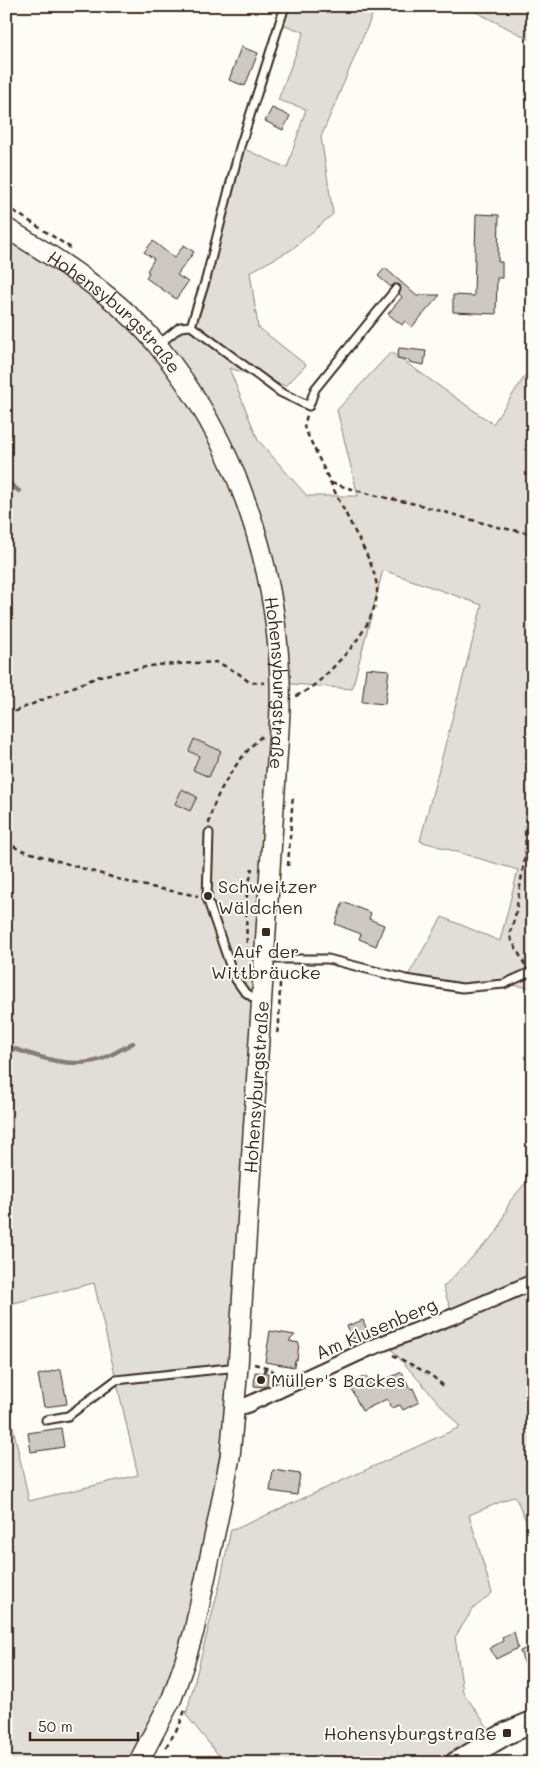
<svg xmlns="http://www.w3.org/2000/svg" width="539" height="1769" font-family="Mali,sans-serif">
  <style>
    .green { fill: #e1ded7; stroke: #8e847a }
    .lines { fill: none; stroke-linecap: round; stroke-linejoin: round }
    .stream { stroke: #887d74; stroke-width: 4.5 }
    .building { fill: #cdc8c2; stroke: #3b2a1e }
    .service-casing { stroke: #3b2a1e; stroke-width: 11 }
    .minor-casing { stroke: #3b2a1e; stroke-width: 18 }
    .secondary-casing { stroke: #3b2a1e; stroke-width: 22 }
    .primary-casing { stroke: #3b2a1e; stroke-width: 25 }
    .path { stroke: #3b2a1e; stroke-width: 2.5; stroke-dasharray: 5 4; stroke-linecap: butt }
    .service { stroke: #fdfcf7; stroke-width: 7 }
    .minor { stroke: #fdfcf7; stroke-width: 14 }
    .secondary { stroke: #fdfcf7; stroke-width: 19 }
    .primary { stroke: #fdfcf7; stroke-width: 21 }
    .poi-dot { fill: #3b2a1e; stroke: #fdfcf7; stroke-width: 2 }
    .labels { text-anchor: middle; dominant-baseline: central; stroke-width: 4; stroke-linejoin: round; paint-order: stroke }
    .street-label { font-size: 18px; fill: #3b2a1e; stroke: #fdfcf7 }
    .poi-label { font-size: 18px; fill: #3b2a1e; stroke: #fdfcf7; text-anchor: start }
  </style>
  <rect width="100%" height="100%" fill="#fdfcf7"/>
  <filter id="ink" filterUnits="userSpaceOnUse"><feTurbulence type="fractalNoise" baseFrequency=".02" numOctaves="2"/><feDisplacementMap in="SourceGraphic" scale="10" xChannelSelector="R" yChannelSelector="G"/><feConvolveMatrix kernelMatrix="1 2 1 2 8 2 1 2 1" color-interpolation-filters="sRGB"/></filter>
  <g filter="url(#ink)">
    <path class="green" d="M285,6H376L321,137L333,214L291,250L250,272L258,327L306,365L286,386L229,368L258,440L307,496H358L337,410L391,352L493,424L533,364V988L504,984L462,988L406,979L442,917L500,941L518,870L420,841L482,605L383,570L352,689L281,683L238,1367L194,1631L138,1763H6V1394L29,1501L138,1475L94,1283L6,1305V228L158,345L169,334L191,326L240,147L287,168L306,109L278,100L304,32L279,23Z
      M464,6H533V41Z
      M533,1174V1537L515,1496L469,1515L492,1593L473,1609L455,1637L463,1692L491,1732L438,1763H225L186,1715L220,1583L231,1529L238,1528L460,1427L386,1343L453,1316L443,1287L497,1232L510,1201Z"/>
    <g class="lines">
      <path class="stream" d="M6,481L19,491
        M6,1046C35,1056 71,1070 102,1059C112,1055 123,1048 133,1043"/>
    </g>
    <path class="building" d="M241,47L258,53L245,86L229,80Z
      M272,108L290,116L283,130L265,121Z
      M476,214L499,215L498,262H502V278H497L496,314L453,312V295L474,296Z
      M153,241L174,258L184,245L194,252L177,275L188,282L176,299L146,278L149,272L147,271L154,259L144,252Z
      M385,268L418,297L420,295H440L412,327L405,321L402,325L388,314L402,297L399,294L401,289L400,285L395,284L391,287L378,276Z
      M399,348L426,351L424,365L409,362V360L397,358Z
      M366,668L389,670L385,704L362,702Z
      M194,739L221,751L209,777L193,770L199,756L189,751Z
      M182,789L197,797L190,811L175,804Z
      M343,902L371,913L369,919L384,925L376,946L359,939L361,934L335,924Z
      M363,1320L368,1333L352,1339L347,1326Z
      M270,1331L295,1335L289,1341L299,1343L297,1360H295L294,1367L265,1362Z
      M61,1369L67,1404L44,1407L38,1375Z
      M255,1372L268,1373L267,1386L264,1387L254,1386Z
      M402,1372L410,1389L413,1388L419,1402L403,1410L400,1405L391,1408L387,1399L362,1411L349,1384L366,1376L371,1386Z
      M61,1428L64,1447L31,1452L28,1433Z
      M273,1470L300,1474L297,1495L270,1491Z
      M514,1632L518,1648L496,1659L490,1648L503,1641L502,1637Z
      M533,1646V1681L531,1682L520,1651Z"/>
    <g class="lines">
      <defs>
        <path id="service" d="M191,326L280,392L309,406L315,389L396,289
          M158,345L180,327L191,326L206,279L240,147L285,6
          M209,833L207,898L234,977L244,991L259,1002
          M265,959H328L406,979L462,988L504,984L533,971
          M46,1420L68,1416L116,1380L238,1367"/>
        <path id="minor" d="M235,1409L247,1405L368,1349L454,1316L533,1282"/>
        <g id="secondary">
          <path id="s1" d="M6,228C58,259 120,298 158,346C235,440 276,560 280,681C281,707 279,734 277,760L238,1367L230,1457L218,1519L194,1631L184,1664L172,1698L138,1763"/>
        </g>
        <path id="primary" d="M456,1763L507,1733L533,1722"/>
      </defs>
      <use href="#service" class="service-casing"/>
      <use href="#minor" class="minor-casing"/>
      <use href="#secondary" class="secondary-casing"/>
      <use href="#primary" class="primary-casing"/>
      <path class="path" d="M6,206L74,250
        M331,483L373,495L420,505L497,527L533,534
        M296,696C313,689 327,674 340,660C357,643 379,612 377,587C374,564 359,541 349,520C333,489 319,458 304,427L307,415
        M6,715L100,676L156,665L217,662L238,673L249,682L265,683
        M209,824C212,796 241,754 262,736
        M6,841L18,849L135,884L198,896
        M288,866L293,794
        M247,952L246,901L252,868
        M525,965L509,935L515,917L526,850L525,830L533,797
        M277,1033L279,1023L280,981
        M393,1355L431,1375L445,1387
        M254,1364L270,1368L277,1376
        M265,1372L266,1367
        M166,1747L179,1726L185,1710"/>
      <use href="#service" class="service"/>
      <use href="#minor" class="minor"/>
      <use href="#secondary" class="secondary"/>
      <use href="#primary" class="primary"/>
    </g>
  </g>
  <g class="poi-dot">
    <circle cx="208" cy="896" r="5"/>
    <rect x="261" y="927" width="10" height="10" rx="2.5"/>
    <circle cx="261" cy="1380" r="5"/>
    <rect x="502" y="1728" width="10" height="10" rx="2.5"/>
  </g>
  <g class="labels">
    <g class="street-label">
      <text stroke="none"><textPath href="#s1" startOffset="138">Hohensyburgstraße</textPath></text>
      <text stroke="none"><textPath href="#s1" startOffset="558">Hohensyburgstraße</textPath></text>
      <text transform="translate(256 1087) rotate(-86)">Hohensyburgstraße</text>
      <text transform="translate(376 1328) rotate(-23)">Am Klusenberg</text>
    </g>
    <g class="poi-label">
      <text x="218" y="886">Schweitzer<tspan x="218" dy="21">Wäldchen</tspan></text>
      <text x="266" y="951" text-anchor="middle">Auf der<tspan x="266" dy="21">Wittbräucke</tspan></text>
      <text x="271" y="1380">Müller's Backes</text>
      <text x="497" y="1733" text-anchor="end">Hohensyburgstraße</text>
    </g>
  </g>
  <rect width="539" height="1769" fill="none" stroke="#fdfcf7" stroke-width="25"/>
  <rect x="12" y="12" width="514" height="1744" fill="none" stroke="#3b2a1e" stroke-width="2" filter="url(#ink)"/>
  <path d="M30 1732v8h108v-8" fill="none" stroke="#3b2a1e" stroke-width="2.5"/>
  <text x="38" y="1732" font-size="15" fill="#3b2a1e" stroke="#fdfcf7" stroke-width="4" paint-order="stroke">50 m</text>
</svg>
